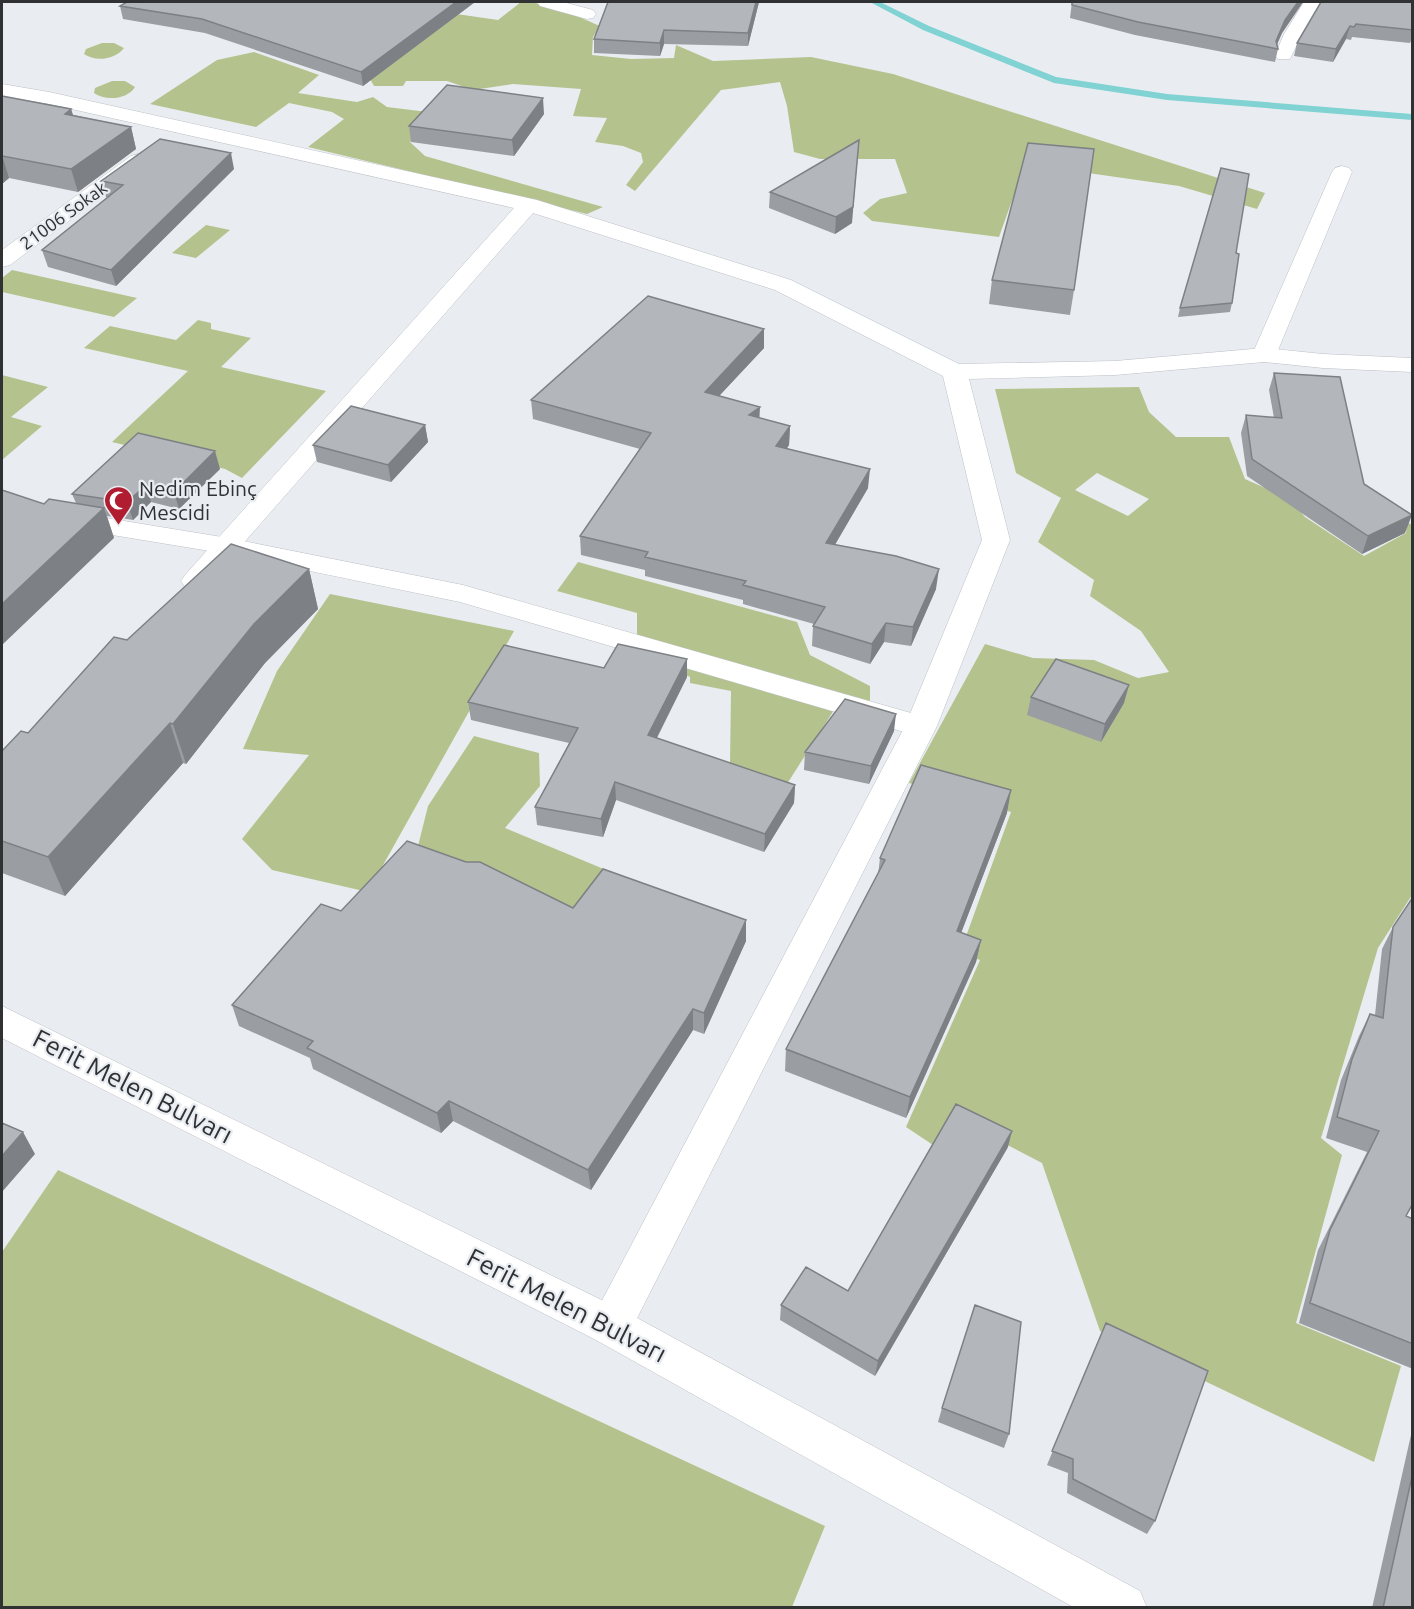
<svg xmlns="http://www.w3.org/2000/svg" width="1414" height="1609" font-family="Ubuntu,sans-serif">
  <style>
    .green { fill: #b4c38d; fill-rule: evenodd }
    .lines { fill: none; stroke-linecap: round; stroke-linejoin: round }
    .stream { fill: #81d2d2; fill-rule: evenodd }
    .lane-casing { stroke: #bcc0c5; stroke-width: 1 }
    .street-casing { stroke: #bcc0c5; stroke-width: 1 }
    .secondary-casing { stroke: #bcc0c5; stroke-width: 1 }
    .lane { fill: #fff; fill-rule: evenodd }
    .street { fill: #fff; fill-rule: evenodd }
    .secondary { fill: #fff; fill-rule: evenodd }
    .wall { fill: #9a9da2 }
    .shaded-wall { fill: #7d8084 }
    .building { fill: #b3b7bc; stroke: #7d8084; stroke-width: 1.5 }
    .labels { text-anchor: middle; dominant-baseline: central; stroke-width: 4.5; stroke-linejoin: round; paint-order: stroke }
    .far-street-label { font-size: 18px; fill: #2f3133; stroke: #e9edf2 }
    .poi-label { font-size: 21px; fill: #2f3133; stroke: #e9edf2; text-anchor: start }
    .near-street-label { font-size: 26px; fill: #2f3133; stroke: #e9edf2 }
  </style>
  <rect width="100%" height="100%" fill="#e9edf2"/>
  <path class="green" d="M521,2C549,2 574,15 600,26L593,37L592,55L631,59L674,58L676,45L713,61L811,57L893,74L1265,193L1257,209L1179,186L1025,164L999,237L872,221L863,213L880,199L907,193L895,159H820L794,152L787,106L780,82L721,90L635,191L626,185L643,162L641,153L623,146L595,142L607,118L573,116L581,89L513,84L473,90L447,81H406L403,86H374L354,51L429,10L498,20Z
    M102,43H114L124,48C115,60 95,62 84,54L86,49Z
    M254,52L319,75L298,93L357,102L373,97L387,107L436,113L410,142L425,156L603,207L587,214L308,147L344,119L332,112L289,103L256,127L150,104L217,60Z
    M112,81H125L135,87C127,100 105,101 94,93L95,88Z
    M206,225L230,230L196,258L172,253Z
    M12,270L137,298L114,317L2,292V278Z
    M198,320L211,323V329L251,338L221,367L326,391L242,478L225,469L112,442L188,371L84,348L110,326L176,340Z
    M2,375L48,387L11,417L42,426L2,460Z
    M1139,387L1149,412L1176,437H1229L1245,479L1290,499L1305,517L1364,556L1406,533L1407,522L1412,525V895L1378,948L1321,1138L1342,1155L1296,1323L1401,1366L1374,1462L1100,1331L1042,1163L952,1116L933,1145L906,1127L980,960L960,953L1011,812L909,783L985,644L1033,658L1094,660L1138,678L1169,672L1141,631L1090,596L1094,580L1038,542L1061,498L1016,473L995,389ZM1097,473L1149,499L1128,516L1075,490Z
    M578,562L797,622L810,655L870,686V707L637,637V613L557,591Z
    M330,594L514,631L368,892L272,870L242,839L309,755L243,749L277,671Z
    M674,658L834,710L787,784L730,765L731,691L690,683V677L677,671Z
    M474,736L539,753L540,786L505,828L611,872L535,974L416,854L428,806Z
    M58,1170L825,1526L792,1607H2V1252Z"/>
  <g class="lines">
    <path class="stream" d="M870,2H880L929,26L1056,77L1167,94L1412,114V120L1167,100L1054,83L923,30Z"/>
    <defs>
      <path id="lane" d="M537,2H563L593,10L596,14L593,18L587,19L540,6Z
        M1304,2H1322L1302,34L1290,59H1278L1275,55L1284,34Z
        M1342,166L1349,168L1352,172L1276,355L1272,360L1264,362L1256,360L1252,355L1332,172L1335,168Z
        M2,498L20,504L228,538L463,585L932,719L936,726L932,733L921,737L460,602L228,554L15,519L2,515Z"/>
      <path id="street" d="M2,84L49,92L537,200L791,280L959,364L1115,361L1264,348L1323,354L1412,358V372L1323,368L1264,362L1115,375L969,379L1010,540L937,726L626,1340L611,1346L596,1340L590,1326L596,1312L905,726L982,540L943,376L775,290L533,213L205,587L195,590L185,587L181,581L185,575L514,208L49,104L2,96Z
        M138,154L145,156L148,160L145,164L10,265L2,267V250L131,156Z"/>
      <path id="secondary" d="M2,1006L626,1312L1140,1591L1147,1608H1075L596,1340L2,1038Z"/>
    </defs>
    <use href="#lane" class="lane-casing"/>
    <use href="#street" class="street-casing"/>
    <use href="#secondary" class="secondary-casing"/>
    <use href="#lane" class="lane"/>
    <use href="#street" class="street"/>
    <use href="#secondary" class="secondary"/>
  </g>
  <path class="wall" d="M127,2H475L363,86L205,33L123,19L120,6Z
    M759,2L748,46L664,44L660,56L594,53V39Z
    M1072,2H1303L1282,33L1277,44L1278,49L1275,62L1135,35L1070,18Z
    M1413,2V36L1410,43L1352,37L1351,40L1346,39L1333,62L1294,56L1297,43Z
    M2,96L71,109L73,115L131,127L136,149L78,192L9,178L2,184Z
    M544,114L514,156L411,142L409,126Z
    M234,169L116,286L48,267L42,250L108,198L106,197L101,181Z
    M770,192L852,223L835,234L769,208Z
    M1236,253L1232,303L1230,312L1178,317L1180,308Z
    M992,280L1074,290L1070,315L989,304Z
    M764,348L719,396L759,418L790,426L789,445L787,448L868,488L835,544L936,589L911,646L884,642L870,664L812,646L813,626L814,624L743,604V600L645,576V570L581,555L580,536L640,449L533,419L531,400Z
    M1274,373L1364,484L1405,533L1362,554L1247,476L1241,433L1246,415L1274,418L1269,390Z
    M425,425L428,442L391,482L317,462L313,445Z
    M220,469L179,509L151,502L133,520L107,516L114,538L44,504L76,503L72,494Z
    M309,569L318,609L265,663L186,764L183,763L65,896L2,873V751L28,733L127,640Z
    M604,668L687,677L657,738L795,785L794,803L764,852L616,800L603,837L537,825L535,807L569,743L471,720L468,702Z
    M1031,697L1124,703L1101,742L1027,715Z
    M894,731L869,784L804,770L805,752Z
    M1007,813L961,933L981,940L976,962L906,1118L785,1071L786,1049L878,875L880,858Z
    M573,908L746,941L704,1034L693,1030L591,1190L453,1121L441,1133L313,1069L310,1058L239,1026L232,1005Z
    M1393,927L1406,1216L1413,1219V1369L1299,1323L1318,1250L1367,1152L1326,1138L1341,1080L1359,1036L1370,1014L1375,1015L1382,949Z
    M1008,1147L875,1376L780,1320L781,1305L848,1291Z
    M1106,1323L1155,1521L1147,1534L1067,1493L1068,1473L1047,1465Z
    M942,1408L1009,1434L1004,1448L938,1422Z
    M1413,1426V1608H1372Z"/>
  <path class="shaded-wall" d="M456,2H475L363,86L361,72Z
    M756,2H759L748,46V33Z
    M1298,2H1303L1282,33L1275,49L1276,41L1285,20Z
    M1350,26L1346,39L1333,62L1336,49Z
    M664,30V44L660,56V43Z
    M543,98L544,114L514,156L512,140Z
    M71,109L78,132L65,114Z
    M131,127L136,149L78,192L71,169Z
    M859,140L852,223L835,234L836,217Z
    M231,153L234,169L116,286L111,270Z
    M2,155L9,178L2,184Z
    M764,329V348L705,411V392Z
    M760,407L759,426L749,415Z
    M425,425L428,442L391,482L388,465Z
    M790,426L789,445L776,465V446Z
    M215,451L220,469L179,509L174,492Z
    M870,469L868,488L825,562L826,543Z
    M146,485L151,502L133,520L127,502Z
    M104,508L114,538L2,645V604Z
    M1412,515L1405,533L1362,554L1368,536Z
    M309,569L318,609L265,663L186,764L173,724L254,624Z
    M939,569L936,589L911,646L913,627Z
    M886,623L884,642L870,664L872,644Z
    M687,659V677L649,753L648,735Z
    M1129,685L1124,703L1101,742L1105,724Z
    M896,714L894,731L869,784L871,766Z
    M170,723L183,763L65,896L48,857Z
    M615,782L616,800L603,837L601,819Z
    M795,785L794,803L764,852L765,834Z
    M1011,790L1007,813L953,954L957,931Z
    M746,920V941L704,1034V1013Z
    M981,940L976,962L906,1118L910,1097Z
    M693,1009V1030L591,1190L588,1170Z
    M449,1101L453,1121L441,1133L437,1113Z
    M1012,1131L1008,1147L875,1376L878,1361Z
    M23,1132L35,1154L2,1192V1156Z"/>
  <path class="building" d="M127,2H456L361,72L202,19L120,6Z
    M608,2H756L748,33L664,30L660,43L594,39Z
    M1072,2H1298L1285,20L1276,41L1278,49L1138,22L1072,5Z
    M1321,2H1413V30L1356,24L1354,27L1350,26L1336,49L1297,43Z
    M447,85L543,98L512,140L409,126Z
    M2,96L71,109L65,114L131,127L71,169L2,156Z
    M160,139L231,153L111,270L42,250L123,185L101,181Z
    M859,140L853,207L836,217L770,192Z
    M1028,143L1094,149L1074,290L992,280Z
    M1221,168L1249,174L1236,253L1239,254L1232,303L1180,308Z
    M648,296L764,329L705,392L760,407L749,415L790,426L776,446L870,469L826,543L896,556L939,569L913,627L886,623L872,644L813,626L825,607L743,585L746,581L645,557L648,552L580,536L651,433L531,400Z
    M1274,373L1340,377L1364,484L1412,515L1368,536L1252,459L1246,415L1282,418Z
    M351,406L425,425L388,465L313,445Z
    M138,433L215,451L174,492L146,485L127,502L72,494Z
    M2,490L44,504L49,499L104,508L2,604Z
    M231,544L309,569L254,624L173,724L170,723L48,857L2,841V751L21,731L28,733L114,637L127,640Z
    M618,644L687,659L648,735L795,785L765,834L615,782L601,819L535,807L578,728L468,702L504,645L604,668Z
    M1056,659L1129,685L1105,724L1031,697Z
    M845,699L896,714L871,766L805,752Z
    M921,765L1011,790L957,931L981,940L910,1097L786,1049L885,860L880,858Z
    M407,841L466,862H480L573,908L603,869L746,920L704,1013L693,1009L588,1170L449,1101L437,1113L307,1048L313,1041L232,1005L321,904L341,911Z
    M1413,897V1203L1406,1216L1413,1219V1344L1310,1303L1330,1230L1379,1131L1337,1117L1352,1059L1370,1014L1383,1018L1393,927Z
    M956,1104L1012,1131L878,1361L781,1305L806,1267L848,1291Z
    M2,1123L23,1132L2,1156Z
    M975,1305L1021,1322L1009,1434L942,1408Z
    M1106,1323L1208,1371L1155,1521L1073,1479V1459L1052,1451Z
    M1413,1472V1608H1383Z"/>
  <defs>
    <symbol id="mosque-pin" viewBox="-11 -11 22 30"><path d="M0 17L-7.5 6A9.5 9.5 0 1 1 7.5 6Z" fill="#b01d30" stroke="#e9edf2"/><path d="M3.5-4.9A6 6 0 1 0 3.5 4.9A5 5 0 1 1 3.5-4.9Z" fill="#fff"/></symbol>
  </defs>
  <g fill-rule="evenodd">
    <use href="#mosque-pin" x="102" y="484" width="33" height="45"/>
  </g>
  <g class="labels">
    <g class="far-street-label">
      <text transform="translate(63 215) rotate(-36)">21006 Sokak</text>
    </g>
    <g class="poi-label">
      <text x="139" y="488">Nedim Ebinç<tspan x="139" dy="24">Mescidi</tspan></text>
    </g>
    <g class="near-street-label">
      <text transform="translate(133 1086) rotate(27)">Ferit Melen Bulvarı</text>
      <text transform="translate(567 1305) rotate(27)">Ferit Melen Bulvarı</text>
    </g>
  </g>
  <rect width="1414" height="1609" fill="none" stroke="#2f3133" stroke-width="6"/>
</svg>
